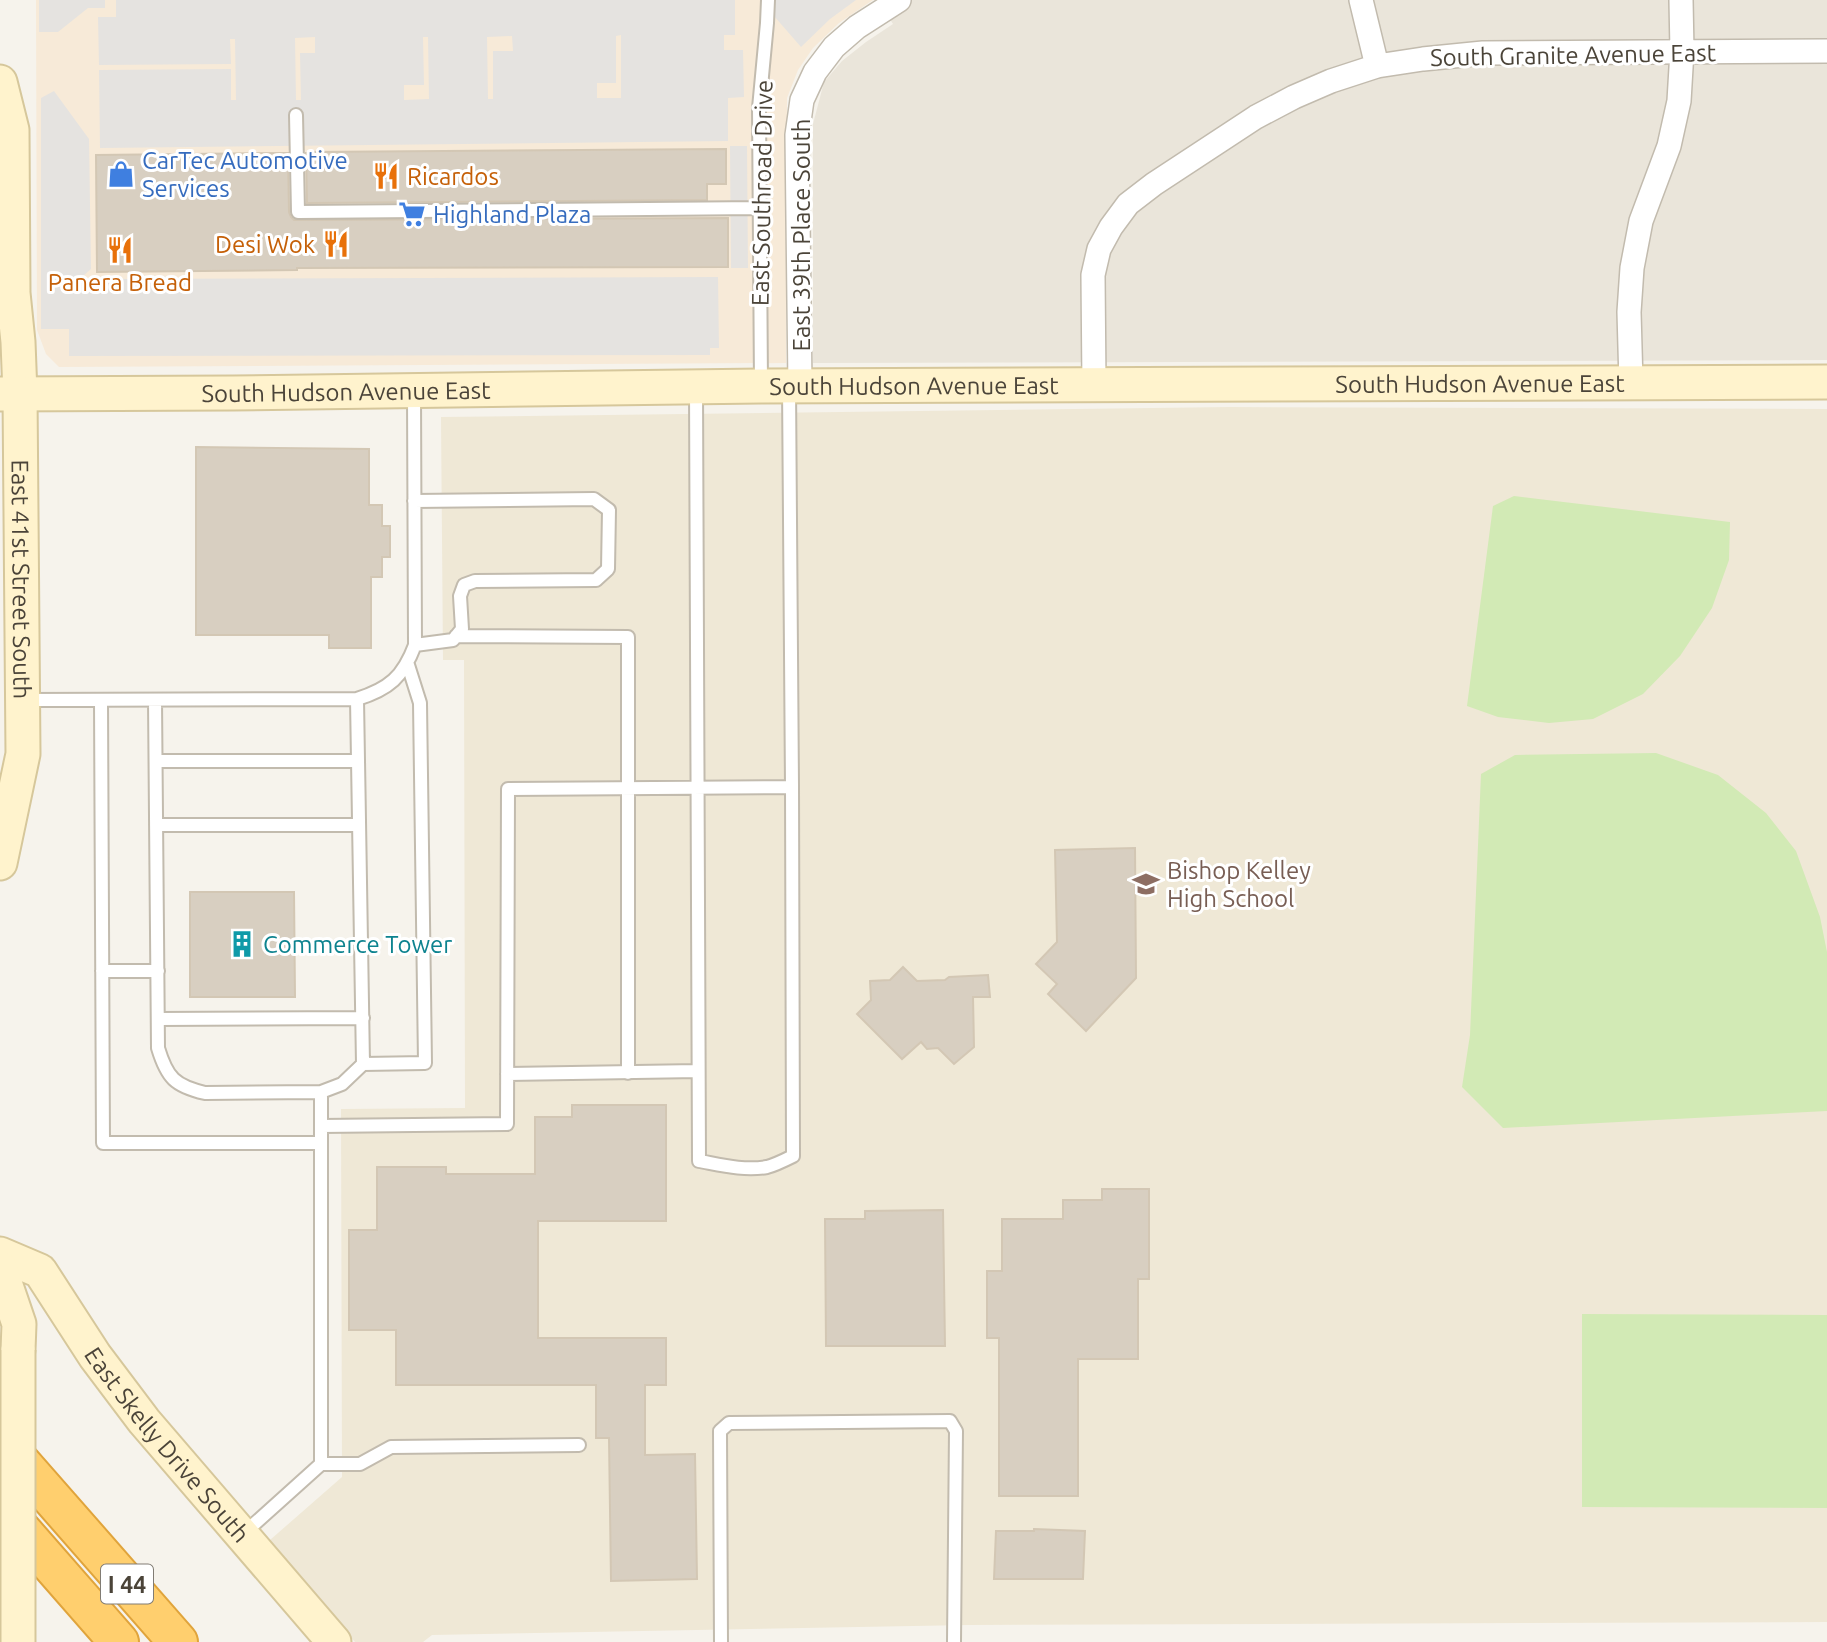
<svg xmlns="http://www.w3.org/2000/svg" width="1827" height="1642" font-family="Ubuntu,sans-serif">
  <style>
    .residential { fill: #eae5da }
    .commercial { fill: #f7ead8 }
    .education { fill: #efe8d6 }
    .green { fill: #d2eab5 }
    .parking { fill: #e5e3e0; fill-rule: evenodd }
    .building { fill: #d8cfc1; stroke: #d3c7b4; stroke-width: 2 }
    .lines { fill: none; stroke-linecap: round; stroke-linejoin: round }
    .lane-casing { stroke: #c2bbae; stroke-width: 16 }
    .street-casing { stroke: #c2bbae; stroke-width: 26 }
    .secondary-casing { stroke: #d6c79b; stroke-width: 37 }
    .highway-casing { stroke: #e0a43c; stroke-width: 42 }
    .lane { stroke: #fff; stroke-width: 12 }
    .street { stroke: #fff; stroke-width: 23 }
    .secondary { stroke: #fff3cd; stroke-width: 33 }
    .highway { stroke: #ffcf6e; stroke-width: 38 }
    .secondary-bridge-casing { stroke: #d6c79b; stroke-width: 37; stroke-linecap: butt }
    .secondary-bridge { stroke: #fff3cd; stroke-width: 33 }
    .labels { text-anchor: middle; dominant-baseline: central; stroke-width: 6; stroke-linejoin: round; paint-order: stroke }
    .shield { fill: #fff; stroke: #817c74; stroke-width: 2 }
    .shield-label { font-size: 23px; font-weight: bold; fill: #4b4439 }
    .street-label { font-size: 24px; fill: #4b4439; stroke: #fff }
    .shop-label { font-size: 24px; fill: #366cbe; stroke: #fff; text-anchor: start }
    .food-label { font-size: 24px; fill: #c56008; stroke: #fff; text-anchor: start }
    .education-label { font-size: 24px; fill: #785e54; stroke: #fff; text-anchor: start }
    .culture-label { font-size: 24px; fill: #0d838f; stroke: #fff; text-anchor: start }
  </style>
  <rect width="100%" height="100%" fill="#f6f3ec"/>
  <path class="residential" d="M878,0H1827V360L813,363V124L824,82L842,61L866,42L893,24Z"/>
  <path class="commercial" d="M36,0H873L839,23L813,48L798,70L787,98L786,363L59,367L46,354L37,330Z"/>
  <path class="education" d="M1230,407L1827,409V1622L968,1625L432,1635L423,1642H355L270,1540L342,1477L341,1109L465,1108L464,660H443L441,417Z"/>
  <path class="green" d="M1514,496L1730,522L1729,560L1712,608L1680,656L1643,694L1593,719L1549,723L1498,717L1467,706L1493,506Z
    M1656,753L1718,775L1766,813L1796,851L1820,917L1827,952V1111L1503,1128L1462,1087L1470,1035L1481,774L1515,755Z
    M1582,1314L1827,1315V1508L1582,1507Z"/>
  <path class="parking" d="M39,0H105V8H88L58,32H39Z
    M116,0H735V35H724V50H743L744,97L728,98V141L100,148L99,70L231,69V100H236L235,39H230L231,64L99,65L98,17H116ZM621,35V98H597V83H616V36ZM512,36L513,51H493V99H488L487,37ZM315,37V53H300L301,100H296L295,38ZM423,37H428L429,99L404,100V85H424Z
    M760,0H856L830,19L801,47Z
    M54,91L89,139L91,269L83,276V286H96V279L718,277L719,348H710V355L69,356V329H41V98Z
    M730,146H747L748,268H731Z"/>
  <path class="building" d="M726,149V184H707V200L307,203L306,153H311V152Z
    M288,153L289,212L291,217L294,220L728,218V267L297,268V270L97,272L96,155Z
    M196,447L369,449V505H382V526H390V557H382V577H371V648H329V635H196Z
    M1135,848L1136,978L1086,1031L1048,994L1057,984L1036,964L1057,942L1055,850Z
    M190,892H294L295,997H190Z
    M903,967L917,981L945,980L949,977L988,975L990,997H973L974,1047L954,1064L938,1048L927,1049L921,1042L902,1059L857,1014L871,1000L870,981L890,980Z
    M572,1105H666V1221H538V1338H666V1385H645V1455L695,1454L697,1579L611,1581L609,1438H596V1385H396V1330H349V1230H377V1167H446V1174H535V1117H572Z
    M1102,1189H1149V1279H1138V1359H1078V1496H999V1338H987V1271H1002V1219H1063V1200H1102Z
    M943,1210L945,1346H826L825,1219H865V1211Z
    M1034,1529L1085,1531L1083,1579H994L996,1531H1034Z"/>
  <g class="lines">
    <defs>
      <path id="lane" d="M296,115L298,212L760,208
        M761,384L759,108L767,23L768,0
        M696,387L699,1161C721,1165 744,1171 767,1167C775,1165 785,1160 793,1156L792,787L789,386
        M414,501L594,499L609,510L608,569L596,580L475,581L464,585L460,596L462,629L453,640L415,645
        M456,636L628,637V1073
        M357,699L363,1064
        M25,700L357,699C389,689 403,677 415,645L414,394
        M101,700L103,1143H321
        M155,700L158,1048C167,1078 175,1086 205,1093L321,1092L342,1084L363,1064L425,1063L420,703L408,665
        M156,761H358
        M156,825H359
        M102,971H158
        M158,1019L363,1018
        M507,1074L698,1071
        M321,1126L507,1124L508,789L792,787
        M321,1464H360L391,1447L579,1445
        M242,1535L321,1464V1092
        M721,1642L720,1431L729,1423L950,1421L956,1431L954,1642"/>
      <path id="street" d="M1361,0L1377,66
        M1631,383L1629,312L1632,268L1641,221L1669,146L1679,101L1682,51L1681,0
        M1094,385L1093,275L1099,249L1111,227L1128,204L1154,184L1256,117L1294,97L1331,81L1377,66L1423,59L1483,53L1827,51
        M800,386L797,135L802,100L815,72L834,47L857,27L899,0"/>
      <g id="secondary">
        <path id="s1" d="M0,82L12,130L13,293L18,342L20,394L23,754L0,863"/>
        <path id="s2" d="M0,394L233,393L761,386L1827,382"/>
        <path id="s3" d="M0,1254L40,1271L95,1356L144,1421L334,1642"/>
        <path d="M0,1268L19,1324L18,1350"/>
      </g>
      <path id="highway" d="M0,1439L178,1642
        M0,1506L119,1642"/>
    </defs>
    <use href="#lane" class="lane-casing"/>
    <use href="#street" class="street-casing"/>
    <use href="#secondary" class="secondary-casing"/>
    <use href="#highway" class="highway-casing"/>
    <use href="#lane" class="lane"/>
    <use href="#street" class="street"/>
    <use href="#secondary" class="secondary"/>
    <use href="#highway" class="highway"/>
    <defs>
      <path id="secondary-bridge" d="M18,1642V1350"/>
    </defs>
    <use href="#secondary-bridge" class="secondary-bridge-casing"/>
    <use href="#secondary-bridge" class="secondary-bridge"/>
  </g>
  <defs>
    <symbol id="shop-bare" viewBox="-9 -9 18 18"><path d="M-5-2.5h2.3a2.7 3.5 0 0 1 5.4 0H5L5.5 6h-11ZM-1.5-2.5h3a1.5 2.3 0 0 0-3 0Z" fill="#3f7fe0" stroke="#fff" stroke-width="2.5" paint-order="stroke"/></symbol>
    <symbol id="restaurant-bare" viewBox="-9 -9 18 18"><path d="M-5-6h1v4h1v-4h1v4h1v-4h1v5L-1.5 .5V6h-2V.5L-5-1ZM5-6V6H3V1.5H1.5Q1.5-4 5-6Z" fill="#e8710a" stroke="#fff" stroke-width="2.5" paint-order="stroke"/></symbol>
    <symbol id="supermarket-bare" viewBox="-9 -9 18 18"><path d="M-6-5.5h2.5l.6 2H6L4.5 2H-2.5L-4.4-4H-6ZM-1.5 3.2a1.3 1.3 0 1 0 .1 0ZM3 3.2a1.3 1.3 0 1 0 .1 0Z" fill="#3f7fe0" stroke="#fff" stroke-width="2.5" paint-order="stroke"/></symbol>
    <symbol id="school-bare" viewBox="-9 -9 18 18"><path d="M0-5L7-2L0 1L-7-2ZM-4 1L0 2.5L4 1V4Q0 6-4 4Z" fill="#8d6e63" stroke="#fff" stroke-width="2.5" paint-order="stroke"/></symbol>
    <symbol id="building-bare" viewBox="-9 -9 18 18"><path d="M-4-6H4V6H1V3H-1V6H-4ZM-2.5-4.3h1.7v1.8h-1.7ZM.8-4.3h1.7v1.8H.8ZM-2.5-1h1.7V.8h-1.7ZM.8-1h1.7V.8H.8Z" fill="#0f9aa8" stroke="#fff" stroke-width="2.5" paint-order="stroke"/></symbol>
  </defs>
  <g fill-rule="evenodd">
    <use href="#shop-bare" x="102" y="155" width="38" height="38"/>
    <use href="#restaurant-bare" x="367" y="157" width="38" height="38"/>
    <use href="#supermarket-bare" x="393" y="195" width="38" height="38"/>
    <use href="#restaurant-bare" x="317" y="225" width="38" height="38"/>
    <use href="#restaurant-bare" x="101" y="231" width="38" height="38"/>
    <use href="#school-bare" x="1127" y="865" width="38" height="38"/>
    <use href="#building-bare" x="223" y="925" width="38" height="38"/>
  </g>
  <g class="labels">
    <rect class="shield" x="101" y="1564.5" width="52" height="39" rx="5"/>
    <g class="shield-label">
      <text x="127" y="1584">I 44</text>
    </g>
    <g class="street-label">
      <text transform="translate(1573 55) rotate(-1)">South Granite Avenue East</text>
      <text transform="translate(762 193) rotate(-89)">East Southroad Drive</text>
      <text transform="translate(801 235) rotate(-90)">East 39th Place South</text>
      <text stroke="none"><textPath href="#s2" startOffset="1480">South Hudson Avenue East</textPath></text>
      <text stroke="none"><textPath href="#s2" startOffset="914">South Hudson Avenue East</textPath></text>
      <text stroke="none"><textPath href="#s2" startOffset="346">South Hudson Avenue East</textPath></text>
      <text stroke="none"><textPath href="#s1" startOffset="499">East 41st Street South</textPath></text>
      <text stroke="none"><textPath href="#s3" startOffset="259">East Skelly Drive South</textPath></text>
    </g>
    <g class="shop-label">
      <text x="142" y="160">CarTec Automotive<tspan x="142" dy="28">Services</tspan></text>
      <text x="433" y="214">Highland Plaza</text>
    </g>
    <g class="food-label">
      <text x="407" y="176">Ricardos</text>
      <text x="315" y="244" text-anchor="end">Desi Wok</text>
      <text x="120" y="282" text-anchor="middle">Panera Bread</text>
    </g>
    <g class="education-label">
      <text x="1167" y="870">Bishop Kelley<tspan x="1167" dy="28">High School</tspan></text>
    </g>
    <g class="culture-label">
      <text x="263" y="944">Commerce Tower</text>
    </g>
  </g>
</svg>
